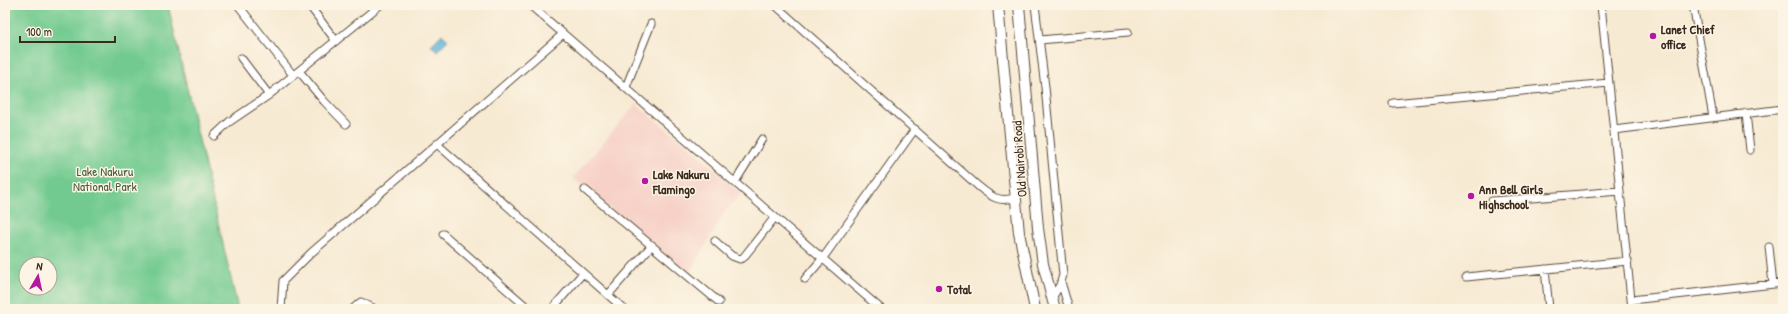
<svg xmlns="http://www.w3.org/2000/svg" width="1788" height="314" font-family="'Patrick Hand',sans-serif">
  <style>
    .built { fill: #f7d1c8 }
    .green { fill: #72ca90; stroke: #567a57; fill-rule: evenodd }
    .water { fill: #5cb3d9; stroke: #4c6e7c }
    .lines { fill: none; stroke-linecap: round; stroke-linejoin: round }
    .minor-casing { stroke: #574739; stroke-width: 9 }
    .highway-casing { stroke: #574739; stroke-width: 12 }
    .minor { stroke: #fff; stroke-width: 7 }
    .highway { stroke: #fff; stroke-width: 10 }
    .poi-dot { fill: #b5179e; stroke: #fcf5e5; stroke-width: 1.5 }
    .labels { text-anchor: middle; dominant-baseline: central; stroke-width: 3; stroke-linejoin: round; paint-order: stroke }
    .poi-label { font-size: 13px; font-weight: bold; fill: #3b2a1e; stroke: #fcf5e5; text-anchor: start }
    .street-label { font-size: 13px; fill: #3b2a1e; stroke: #fcf5e5 }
    .park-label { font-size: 13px; fill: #4c5a40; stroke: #fcf5e5 }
  </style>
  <rect width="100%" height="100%" fill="#fcf5e5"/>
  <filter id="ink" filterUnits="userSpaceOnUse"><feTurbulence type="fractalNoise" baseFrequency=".025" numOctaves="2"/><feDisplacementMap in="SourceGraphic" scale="8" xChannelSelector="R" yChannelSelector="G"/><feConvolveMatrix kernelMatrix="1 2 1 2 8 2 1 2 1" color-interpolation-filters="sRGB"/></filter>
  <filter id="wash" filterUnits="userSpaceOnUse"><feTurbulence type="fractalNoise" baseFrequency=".012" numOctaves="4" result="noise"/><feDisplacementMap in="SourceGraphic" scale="16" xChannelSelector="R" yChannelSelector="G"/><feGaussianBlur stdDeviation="0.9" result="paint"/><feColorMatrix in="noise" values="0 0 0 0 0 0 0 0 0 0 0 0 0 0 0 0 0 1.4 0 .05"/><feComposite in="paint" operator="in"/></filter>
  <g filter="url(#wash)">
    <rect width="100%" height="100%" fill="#f7ead3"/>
    <path class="built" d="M636,104L692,149L741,194L727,209L689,273L573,178Z"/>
    <path class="green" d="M5,5H168L238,309H5ZM26,264H50V288H26Z"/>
    <path class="water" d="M442,34L448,40L437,51L431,45Z"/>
  </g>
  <g filter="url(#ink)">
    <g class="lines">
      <defs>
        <path id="minor" d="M238,5L293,75
          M309,5L336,41
          M530,5L881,309
          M775,5L978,186C990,196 1000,204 1016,197
          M1035,5L1045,87L1063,275L1060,285L1052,298
          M1601,5L1632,309
          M1693,5L1713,117
          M563,34L437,144L624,309
          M1040,40L1128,32
          M241,58L269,95
          M299,71L324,101L346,124
          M626,87L651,24
          M1393,103L1609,83
          M1746,113L1750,150
          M1614,130L1783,109
          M214,136L229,122L269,95L380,5
          M735,182L762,139
          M585,190L719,302
          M1492,201L1620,191
          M443,234L529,309
          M715,241L732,256L740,259L743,258L775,217
          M1769,247L1773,284
          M1545,269L1549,309
          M1466,277L1628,261
          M805,279L823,258L915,129
          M1061,282L1069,309
          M608,295L652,245
          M1631,300L1783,283
          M281,309L283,281L311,253L437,144
          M353,309L361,302L375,309
          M552,309L583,273"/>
        <path id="highway" d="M998,5L1019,233L1035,309
          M1019,5L1038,228L1043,264L1055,309"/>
      </defs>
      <use href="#minor" class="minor-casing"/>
      <use href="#highway" class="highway-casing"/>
      <use href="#minor" class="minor"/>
      <use href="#highway" class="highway"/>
    </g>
  </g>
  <g class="poi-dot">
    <circle cx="1653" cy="36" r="4"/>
    <circle cx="645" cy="181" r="4"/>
    <circle cx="1471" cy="196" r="4"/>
    <circle cx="939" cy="289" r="4"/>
  </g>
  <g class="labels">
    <g class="poi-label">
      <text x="1661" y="29">Lanet Chief<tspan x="1661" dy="15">office</tspan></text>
      <text x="653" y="174">Lake Nakuru<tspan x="653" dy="15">Flamingo</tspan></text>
      <text x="1479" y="189">Ann Bell Girls<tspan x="1479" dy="15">Highschool</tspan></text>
      <text x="947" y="289">Total</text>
    </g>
    <g class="street-label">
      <text transform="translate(1019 159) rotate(-94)">Old Nairobi Road</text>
    </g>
    <g class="park-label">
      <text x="105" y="171">Lake Nakuru<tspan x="105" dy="15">National Park</tspan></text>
    </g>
  </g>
  <rect width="1788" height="314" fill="none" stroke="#fcf5e5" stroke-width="20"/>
  <g transform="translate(38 276) rotate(9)"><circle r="19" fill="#fcf5e5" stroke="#afa495"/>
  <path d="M0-3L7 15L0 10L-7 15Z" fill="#b5179e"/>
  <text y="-6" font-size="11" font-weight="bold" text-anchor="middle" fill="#3b2a1e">N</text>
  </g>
  <path d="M20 36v6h95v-6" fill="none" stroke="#3b2a1e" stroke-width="2"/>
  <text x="26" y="36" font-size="12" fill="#3b2a1e" stroke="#fcf5e5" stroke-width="3" paint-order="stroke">100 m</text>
</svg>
